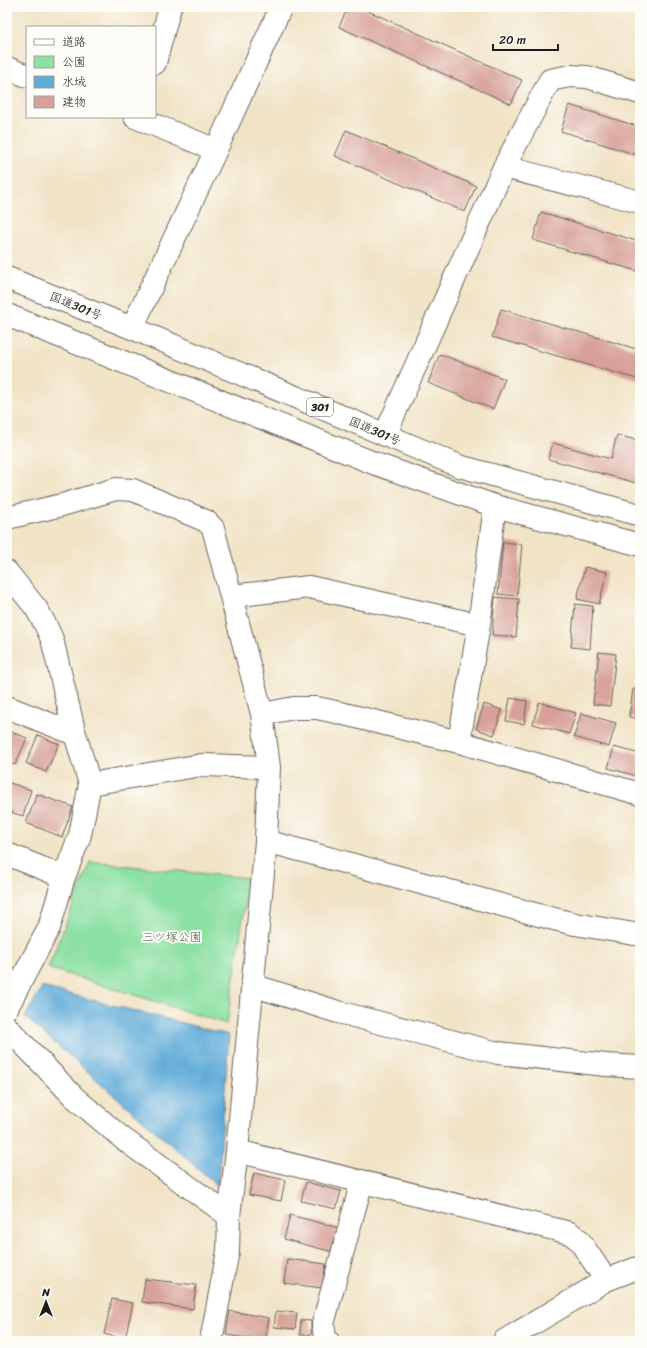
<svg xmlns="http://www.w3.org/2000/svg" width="647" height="1348" font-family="Sriracha,'Klee One',sans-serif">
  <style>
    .green { fill: #8be0a3; stroke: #547e60 }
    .water { fill: #60acd9; stroke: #3e647a }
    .building { fill: #d7a199 }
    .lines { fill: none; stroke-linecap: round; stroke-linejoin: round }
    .minor-casing { stroke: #676258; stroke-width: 24 }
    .tertiary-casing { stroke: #676258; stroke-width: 24 }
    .trunk-casing { stroke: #676258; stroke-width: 24 }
    .minor { stroke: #fff; stroke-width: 22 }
    .tertiary { stroke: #fff; stroke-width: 22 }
    .trunk { stroke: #fff; stroke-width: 22 }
    .labels { text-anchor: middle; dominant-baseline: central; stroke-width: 4; stroke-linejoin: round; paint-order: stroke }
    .shield { fill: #fdfcf7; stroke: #605f5e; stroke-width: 1 }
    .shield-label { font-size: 11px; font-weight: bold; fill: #1c1c1c }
    .street-label { font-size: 12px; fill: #1c1c1c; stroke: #fdfcf7 }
    .park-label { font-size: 12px; fill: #43614b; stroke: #fdfcf7 }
  </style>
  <rect width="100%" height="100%" fill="#fdfcf7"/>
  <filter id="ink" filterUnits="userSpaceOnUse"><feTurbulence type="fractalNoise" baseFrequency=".025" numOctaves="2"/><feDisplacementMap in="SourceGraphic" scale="8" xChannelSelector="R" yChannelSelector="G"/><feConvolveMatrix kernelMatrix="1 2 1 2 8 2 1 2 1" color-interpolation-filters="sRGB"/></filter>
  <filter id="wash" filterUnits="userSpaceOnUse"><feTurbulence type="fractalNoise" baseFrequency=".012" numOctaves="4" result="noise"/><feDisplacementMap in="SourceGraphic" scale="16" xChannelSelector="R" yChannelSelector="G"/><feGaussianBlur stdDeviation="0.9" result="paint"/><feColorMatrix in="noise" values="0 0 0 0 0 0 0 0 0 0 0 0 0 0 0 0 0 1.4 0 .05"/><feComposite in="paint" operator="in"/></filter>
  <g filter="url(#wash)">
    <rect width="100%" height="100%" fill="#f1e3c6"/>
    <path class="green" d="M90,862L249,878L227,1024L48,968Z"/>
    <path class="water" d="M42,987L229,1035L218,1186L25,1017Z"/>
    <g id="blocks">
      <path class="building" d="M348,7H359L522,80L511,104L339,27Z
        M569,105L640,127V156L561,131Z
        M346,130L476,186L465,212L335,156Z
        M541,212L640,242V272L533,240Z
        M501,309L640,350V380L492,337Z
        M440,354L505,379L493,409L428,383Z
        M617,435L640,441V484L548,459L553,443L611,459Z
        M503,542L522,544L517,596L498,594Z
        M585,567L607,572L599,604L577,599Z
        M495,597L519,599L516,637L492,635Z
        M575,604L593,606L590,649L571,647Z
        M599,652L616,654L610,706L593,704Z
        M633,689L640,690V719L629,717Z
        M510,698L527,701L524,724L506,721Z
        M539,702L576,713L569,734L533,724Z
        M484,704L502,710L494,735L476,729Z
        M581,713L616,723L609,747L574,737Z
        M7,730L27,738L15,765L7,762Z
        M38,735L59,744L46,772L26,763Z
        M614,747L640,754V777L608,768Z
        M7,782L31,790L23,816L7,811Z
        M37,794L73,807L62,837L26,823Z
        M254,1173L285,1180L281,1201L249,1195Z
        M306,1182L341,1191L336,1209L301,1201Z
        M290,1215L339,1228L333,1252L284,1239Z
        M287,1259L326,1264L322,1288L284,1283Z
        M145,1279L196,1285L193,1309L142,1302Z
        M112,1299L133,1303L125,1339L104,1334Z
        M230,1311L269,1318L265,1341L226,1335Z
        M276,1311L297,1313L295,1329L274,1327Z
        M301,1320L311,1321V1335H300Z"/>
    </g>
  </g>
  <g filter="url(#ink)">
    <use href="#blocks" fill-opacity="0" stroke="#676258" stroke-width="1"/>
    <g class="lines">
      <defs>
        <path id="minor" d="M155,63L170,7
          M7,68L27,76
          M135,117L216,150
          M504,167L550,80L570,76L587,77L640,93
          M132,328L216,150L281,7
          M385,435L504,167L640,202
          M7,518L62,505L116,489L133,490L206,521L213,528L262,714L269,767L266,841L237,1151L229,1216L228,1251L211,1341
          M7,572L36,608L45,624L52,639L75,734L90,784L80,835L64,877L49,928L7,1008
          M232,596L309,587L479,625
          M7,707L75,734
          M262,714L294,708H317L340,713L459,742L640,794
          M459,742L479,625L495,506
          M90,784L202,765L269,767
          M266,841L546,917L575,924L640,935
          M7,854L64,877
          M252,985L338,1012L498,1053L606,1065L640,1067
          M7,1027L74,1097L122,1138L229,1216
          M237,1151L570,1233L579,1240L606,1280
          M328,1341L325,1338L323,1324L362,1181"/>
        <path id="tertiary" d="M504,1341L606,1280L640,1267"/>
        <path id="trunk" d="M7,278L132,328L459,466L640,515
          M7,315L376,464L495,506L640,545"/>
      </defs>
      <use href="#minor" class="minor-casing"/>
      <use href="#tertiary" class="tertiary-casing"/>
      <use href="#trunk" class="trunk-casing"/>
      <use href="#minor" class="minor"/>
      <use href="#tertiary" class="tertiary"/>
      <use href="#trunk" class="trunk"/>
    </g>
  </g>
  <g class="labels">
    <rect class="shield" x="307" y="398" width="26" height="18" rx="3"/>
    <g class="shield-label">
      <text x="320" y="407">301</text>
    </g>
    <g class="street-label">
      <text transform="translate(76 306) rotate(22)">国道301号</text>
      <text transform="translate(375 431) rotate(23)">国道301号</text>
    </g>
    <g class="park-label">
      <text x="172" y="937">三ツ塚公園</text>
    </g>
  </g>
  <rect width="647" height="1348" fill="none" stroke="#fdfcf7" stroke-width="24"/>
  <rect x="26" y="26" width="130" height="92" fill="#fdfcf7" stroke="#a3a29f"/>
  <rect x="34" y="39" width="20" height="6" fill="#ffffff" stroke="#a3a29f"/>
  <text x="62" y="46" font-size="12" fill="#1c1c1c">道路</text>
  <rect x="34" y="56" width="20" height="12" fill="#8be0a3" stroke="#a3a29f"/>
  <text x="62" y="66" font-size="12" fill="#1c1c1c">公園</text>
  <rect x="34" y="76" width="20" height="12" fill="#60acd9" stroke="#a3a29f"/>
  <text x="62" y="86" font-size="12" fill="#1c1c1c">水域</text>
  <rect x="34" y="96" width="20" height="12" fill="#d7a199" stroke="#a3a29f"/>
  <text x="62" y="106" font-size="12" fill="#1c1c1c">建物</text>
  <g transform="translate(46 1302)" stroke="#fdfcf7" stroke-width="3" paint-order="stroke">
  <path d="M0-3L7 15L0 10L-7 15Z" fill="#1c1c1c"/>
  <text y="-6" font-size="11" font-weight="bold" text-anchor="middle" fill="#1c1c1c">N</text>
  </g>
  <path d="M493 44v6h65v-6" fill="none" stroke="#1c1c1c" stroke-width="2"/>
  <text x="499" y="44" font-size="12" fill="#1c1c1c" stroke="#fdfcf7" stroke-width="3" paint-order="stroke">20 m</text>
</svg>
